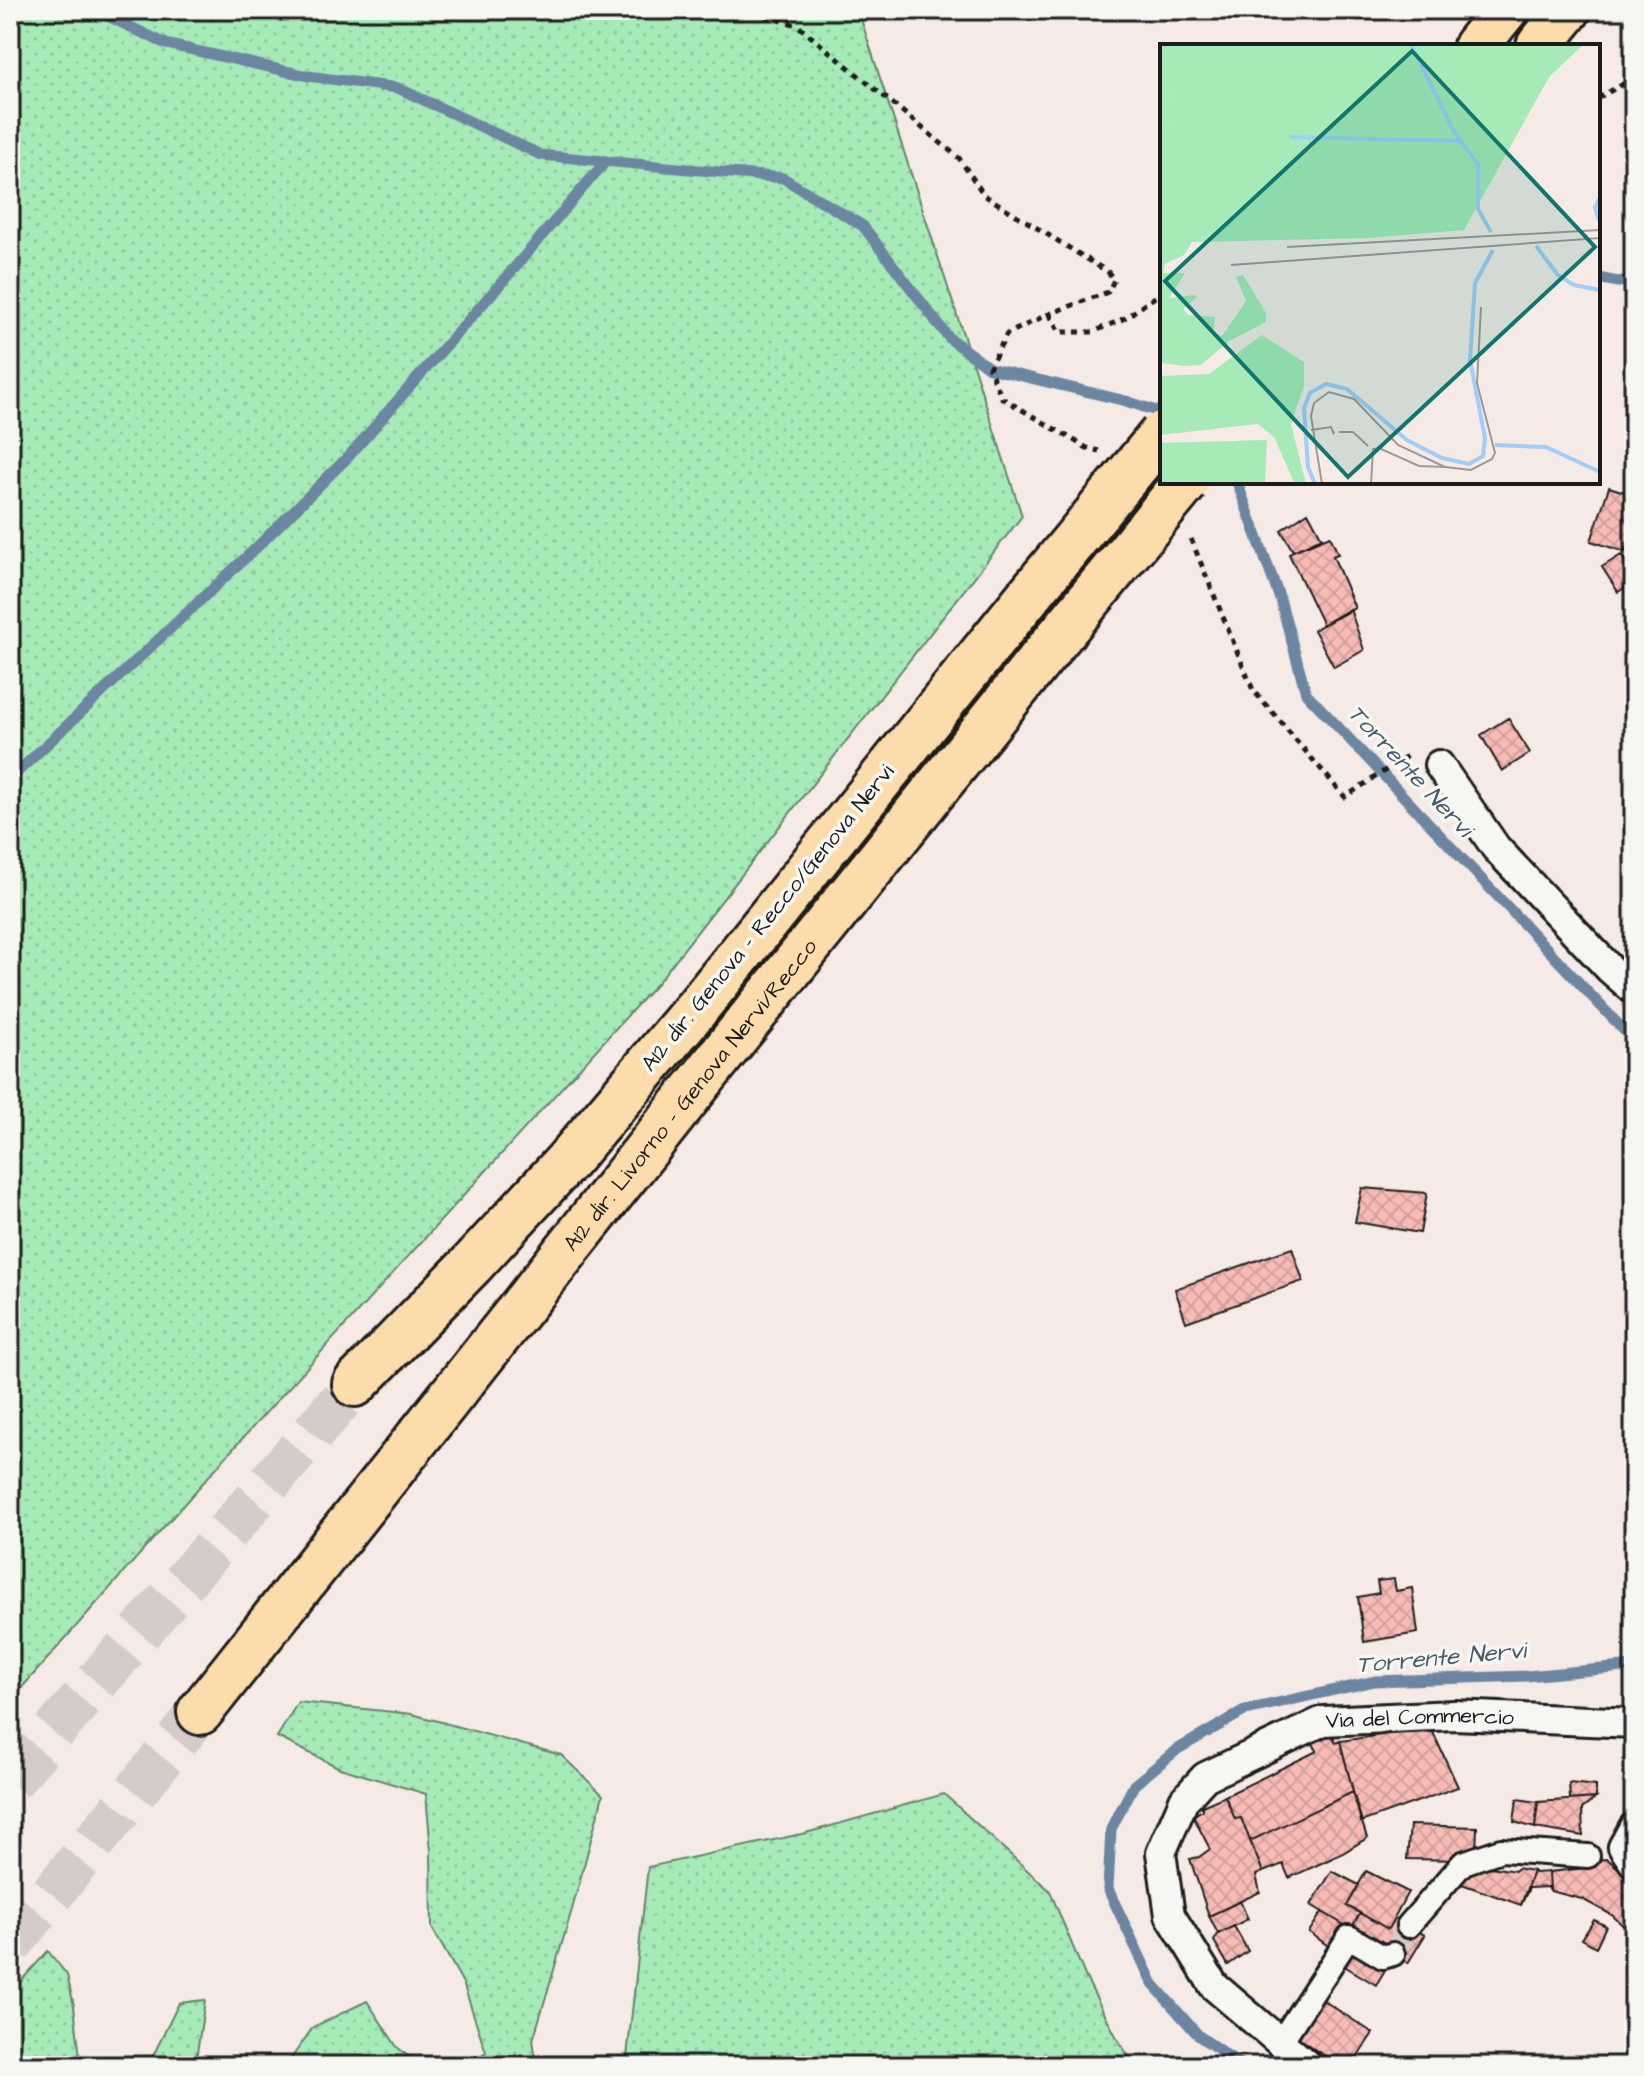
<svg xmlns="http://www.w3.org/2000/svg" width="1644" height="2076" font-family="'Architects Daughter',sans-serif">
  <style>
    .grass { fill: url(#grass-dots); stroke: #61846a; stroke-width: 2 }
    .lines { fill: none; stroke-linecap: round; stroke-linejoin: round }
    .stream { stroke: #6c86a2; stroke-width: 11 }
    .building { fill: url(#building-cross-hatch); stroke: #1c1c1c; stroke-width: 2 }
    .pedestrian-tunnel { stroke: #d5cbc8; stroke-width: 22; stroke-dasharray: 22 11; stroke-linecap: butt }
    .motorway-tunnel { stroke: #d5cbc8; stroke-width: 44; stroke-dasharray: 44 22; stroke-linecap: butt }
    .pedestrian-casing { stroke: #1c1c1c; stroke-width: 28 }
    .minor-casing { stroke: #1c1c1c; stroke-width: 34 }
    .motorway-casing { stroke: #1c1c1c; stroke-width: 50 }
    .path { stroke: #1c1c1c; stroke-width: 5; stroke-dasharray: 6 6; stroke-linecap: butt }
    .pedestrian { stroke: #f6f6f2; stroke-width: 22 }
    .minor { stroke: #f6f6f2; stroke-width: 28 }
    .motorway { stroke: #fddcac; stroke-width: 44 }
    .motorway-bridge-casing { stroke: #1c1c1c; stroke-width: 50; stroke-linecap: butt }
    .motorway-bridge { stroke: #fddcac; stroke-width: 44 }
    .labels { text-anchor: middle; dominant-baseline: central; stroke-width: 7; stroke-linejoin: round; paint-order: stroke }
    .street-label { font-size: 22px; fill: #1c1c1c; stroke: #f6f6f2 }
    .water-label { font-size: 24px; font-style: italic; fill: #4b5a6a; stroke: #f6f6f2 }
    .inset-river { fill: none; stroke: #a1cdfb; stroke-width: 4 }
    .inset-road { fill: none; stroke: #9f9895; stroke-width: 2 }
    .view { fill: #0f766e; fill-opacity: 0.15; stroke: #0f766e; stroke-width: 4 }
    .inset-edge { fill: none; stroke: #1c1c1c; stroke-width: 4 }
  </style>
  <defs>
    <pattern id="grass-dots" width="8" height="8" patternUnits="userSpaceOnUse" patternTransform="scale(2)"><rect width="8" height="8" fill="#a6ebb7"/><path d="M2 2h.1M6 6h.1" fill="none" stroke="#8ec99d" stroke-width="1.8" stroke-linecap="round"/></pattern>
    <pattern id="building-cross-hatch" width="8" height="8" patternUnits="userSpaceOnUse" patternTransform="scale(2)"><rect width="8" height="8" fill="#f7bbb5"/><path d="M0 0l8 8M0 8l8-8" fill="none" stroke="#d3a09b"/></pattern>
  </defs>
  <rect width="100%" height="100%" fill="#f6eae6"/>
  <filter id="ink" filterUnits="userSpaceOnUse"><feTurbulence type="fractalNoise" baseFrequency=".0125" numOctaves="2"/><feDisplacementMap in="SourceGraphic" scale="16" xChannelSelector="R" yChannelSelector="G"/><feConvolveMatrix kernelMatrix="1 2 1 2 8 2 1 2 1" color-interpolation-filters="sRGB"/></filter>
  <g filter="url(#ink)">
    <path class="grass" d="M10,10H858L1022,516L658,982L231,1451L10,1701Z
      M298,1702L412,1714L561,1755L603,1795L573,1906L533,2040L537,2066H464L486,2052L463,1983L432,1928L431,1851L426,1794L340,1768L277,1737Z
      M944,1794L1050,1891L1085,1976L1117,2038L1135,2066H626L648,1867L806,1833Z
      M48,1951L67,1975L74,2006L81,2066H10V1993Z
      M205,2000L195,2066H148L179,2003Z
      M367,2001L397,2047L420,2066H286L313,2027Z"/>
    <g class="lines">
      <path class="stream" d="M95,10L166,44L308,76L398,88L541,155L783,178L863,226L949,338L989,368L1126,401L1162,413
        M1598,278L1618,282L1634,279
        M1237,482L1280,599L1306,693L1634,1041
        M10,779L257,547L348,457L509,274L606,161
        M1243,2066L1199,2036L1153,1984L1108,1889L1111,1829L1134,1785L1178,1749L1246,1710L1375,1681L1527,1676L1634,1666"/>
    </g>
    <path class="building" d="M1609,487L1634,495V523L1625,552L1591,541Z
      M1308,512L1322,538L1293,551L1281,530Z
      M1330,536L1338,554L1333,556L1355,608L1323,625L1289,554L1293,551Z
      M1621,555L1634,575V582L1618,592L1602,567Z
      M1350,609L1364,650L1334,667L1314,630Z
      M1508,718L1530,753L1502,771L1481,735Z
      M1362,1188L1427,1193L1420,1233L1355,1222Z
      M1292,1248L1303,1281L1186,1322L1175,1289Z
      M1394,1579L1396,1591L1412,1588L1418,1633L1364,1642L1358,1597L1379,1593L1377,1581Z
      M1329,1728L1336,1743L1340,1741L1353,1792L1250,1841L1241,1818L1235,1819L1225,1796L1317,1751L1309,1736Z
      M1431,1728L1458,1787L1361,1822L1340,1741Z
      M1569,1783L1596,1786V1798L1570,1800Z
      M1353,1792L1367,1838L1341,1854L1289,1878L1283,1864L1263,1872L1250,1841Z
      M1225,1796L1235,1819L1241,1818L1263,1872L1256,1875L1260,1892L1209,1916L1190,1859L1199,1857L1210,1849L1193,1816L1202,1810V1806Z
      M1596,1798L1582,1809L1583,1836L1535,1828L1538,1802Z
      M1517,1799L1538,1802L1535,1828L1514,1822Z
      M1410,1825L1477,1827L1476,1852L1463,1860L1407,1859Z
      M1607,1859L1634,1881V1936L1612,1915L1582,1899L1550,1891L1549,1872L1586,1868L1594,1860Z
      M1491,1867L1515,1871L1517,1868L1533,1871L1521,1905L1453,1881L1470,1869Z
      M1332,1871L1359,1885L1347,1906L1360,1913L1351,1929L1311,1905Z
      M1366,1871L1408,1892L1388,1929L1347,1906Z
      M1533,1871L1535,1873L1549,1872L1550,1891L1548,1887L1529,1888L1521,1905Z
      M1240,1901L1248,1919L1218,1934L1209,1916Z
      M1322,1912L1346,1926L1331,1948L1309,1932Z
      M1360,1913L1388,1929L1394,1918L1425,1935L1408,1963L1351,1929Z
      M1594,1920L1606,1926L1596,1947L1582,1939Z
      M1234,1926L1248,1951L1228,1965L1214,1941L1218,1934Z
      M1353,1944L1388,1965L1376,1985L1341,1964Z
      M1315,1995L1373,2033L1351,2066H1340L1290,2033Z"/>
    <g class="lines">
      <path class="pedestrian-tunnel" d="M1393,1954L1408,1926"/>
      <path class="motorway-tunnel" d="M10,1782L355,1384
        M10,1945L200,1712"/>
      <defs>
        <path id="pedestrian" d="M1408,1926L1463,1863L1501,1850L1588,1856
          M1280,2043L1349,1937L1383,1957L1393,1954"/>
        <g id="minor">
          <path d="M1439,765L1496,848L1610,969L1634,990"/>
          <path d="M1634,1827L1623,1847L1634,1863"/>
          <path id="s1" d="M1308,2066L1214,1986L1170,1915L1161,1853L1184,1800L1205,1777L1323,1721L1454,1715L1634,1723"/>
        </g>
        <g id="motorway">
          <path d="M1476,46L1505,10"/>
          <path d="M1539,46L1568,10"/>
          <path d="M355,1384L471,1265L568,1160L696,1009"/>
          <path id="s2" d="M200,1712L735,1038L1047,651"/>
        </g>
      </defs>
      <use href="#pedestrian" class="pedestrian-casing"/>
      <use href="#minor" class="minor-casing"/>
      <use href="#motorway" class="motorway-casing"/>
      <path class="path" d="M47,10L66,15L74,10
        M742,10L797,25L959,158L984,195L1108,272L1114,280L1108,292L1049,314L1007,334L989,368L1002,398L1087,448L1099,451
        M1598,98L1634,78
        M1049,314L1060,332H1093L1125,318L1162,292
        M1191,539L1253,690L1345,797L1407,756"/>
      <use href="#pedestrian" class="pedestrian"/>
      <use href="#minor" class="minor"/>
      <use href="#motorway" class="motorway"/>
      <defs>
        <path id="motorway-bridge" d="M1047,651L1186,482
          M696,1009L1030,594L1162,434"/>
      </defs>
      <use href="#motorway-bridge" class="motorway-bridge-casing"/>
      <use href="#motorway-bridge" class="motorway-bridge"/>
    </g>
  </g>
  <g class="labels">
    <g class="street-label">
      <text transform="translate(768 918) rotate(-51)">A12 dir. Genova - Recco/Genova Nervi</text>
      <text stroke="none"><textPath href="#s2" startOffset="788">A12 dir. Livorno - Genova Nervi/Recco</textPath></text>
      <text stroke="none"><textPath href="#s1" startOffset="586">Via del Commercio</textPath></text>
    </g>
    <g class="water-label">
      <text transform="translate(1410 771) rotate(47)">Torrente Nervi</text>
      <text transform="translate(1441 1658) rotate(-5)">Torrente Nervi</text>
    </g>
  </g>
  <g transform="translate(1160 44)">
    <rect width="440" height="440" fill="#f6eae6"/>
    <path d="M0,0H424L389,33L304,186L208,194L32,198L24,211L5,220L3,229H25L9,254L34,251L37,253L23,265L28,271L55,273L53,290L62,292L86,257L76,233L83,231L106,269V278L69,297L41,321L25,322L0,319V80L15,77L14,54L0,40ZM102,291L144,318V342L131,380L146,440H135L114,393L98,380L0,391V332L49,330Z" fill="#a6ebb7"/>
    <path d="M0,40L14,54L16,77L0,80Z" fill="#a6ebb7"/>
    <path d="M107,396L105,440H0V399Z" fill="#a6ebb7"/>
    <path class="inset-river" d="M251,0L294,88L318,120V165L331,188M130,93L300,97M440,153L435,164L440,178M376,202L398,231L414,241L440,246M335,401L386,403L440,428M155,440L148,423L144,364L150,349L166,340L187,345L247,396L282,414L309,420L323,412L325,394L310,316L315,239L333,206"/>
    <path class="inset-road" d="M127,203L440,186M71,221L440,194M151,386L171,383L174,390M179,388H193L208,402M162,440L151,372L154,359L169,348L194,355L238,401L285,423L311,426L332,415L335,409L317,339L321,263M211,440L213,405L219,404L259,422L285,423"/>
    <path class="view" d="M252,7L435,203L188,433L5,237Z"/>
    <rect width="440" height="440" class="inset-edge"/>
  </g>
  <rect width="1644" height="2076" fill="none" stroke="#f6f6f2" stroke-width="40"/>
  <rect x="20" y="20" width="1604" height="2036" fill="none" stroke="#1c1c1c" stroke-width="3" filter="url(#ink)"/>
</svg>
